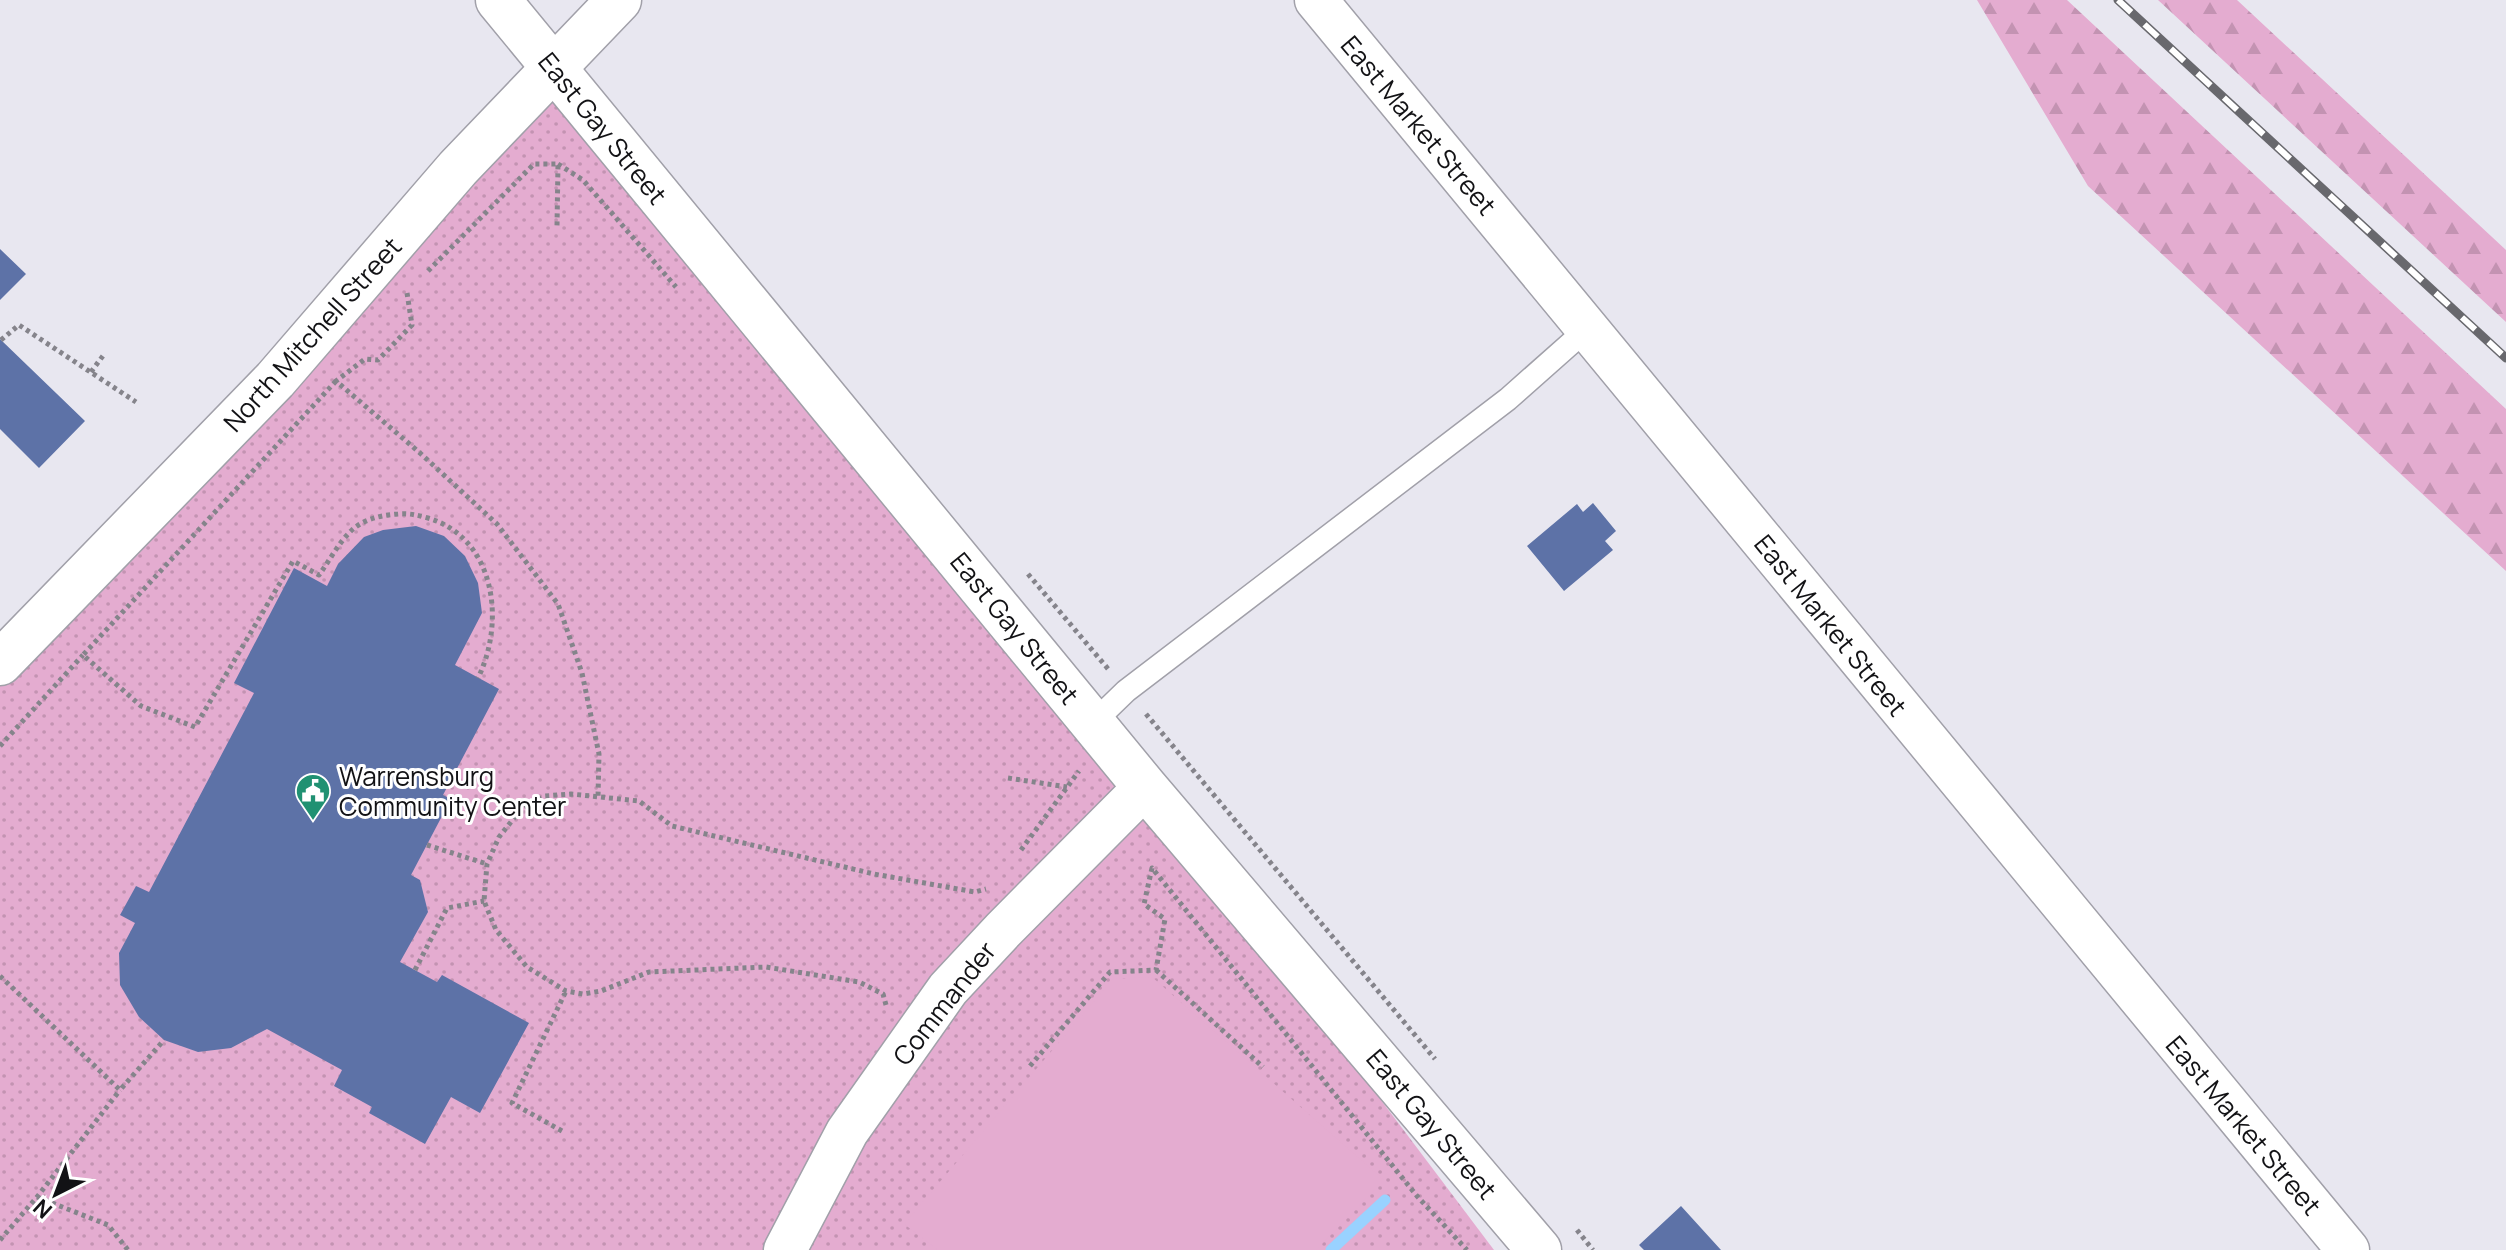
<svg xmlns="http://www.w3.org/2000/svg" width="2506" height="1250" font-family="Manrope,sans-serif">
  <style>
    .grass { fill: url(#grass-dots) }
    .forest { fill: url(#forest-firs) }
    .pitch { fill: #e4acd0 }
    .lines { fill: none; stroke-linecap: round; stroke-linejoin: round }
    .stream { stroke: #99d2ff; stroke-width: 11 }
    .building { fill: #5d72a7 }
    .service-casing { stroke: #a1a0a9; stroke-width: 25 }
    .minor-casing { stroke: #a1a0a9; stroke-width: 45 }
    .tertiary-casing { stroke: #a1a0a9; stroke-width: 47 }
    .secondary-casing { stroke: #a1a0a9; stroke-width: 47 }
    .path { stroke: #85848b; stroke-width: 5; stroke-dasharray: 4 4; stroke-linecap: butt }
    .service { stroke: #fff; stroke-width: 22 }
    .minor { stroke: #fff; stroke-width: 42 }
    .tertiary { stroke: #fff; stroke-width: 44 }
    .secondary { stroke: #fff; stroke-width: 44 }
    .rail-casing { stroke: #68686d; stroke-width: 9 }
    .rail { stroke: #fff; stroke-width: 6; stroke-dasharray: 18; stroke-linecap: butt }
    .labels { text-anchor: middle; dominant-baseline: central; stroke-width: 6; stroke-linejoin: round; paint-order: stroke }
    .street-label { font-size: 26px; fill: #121215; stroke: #fff }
    .poi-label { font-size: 26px; fill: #121215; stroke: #fff; text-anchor: start }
  </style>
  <defs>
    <pattern id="grass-dots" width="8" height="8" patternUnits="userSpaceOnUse" patternTransform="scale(2)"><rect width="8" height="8" fill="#e4acd0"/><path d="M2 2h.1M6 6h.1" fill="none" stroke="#c393b2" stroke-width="1.8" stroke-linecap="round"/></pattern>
    <pattern id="forest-firs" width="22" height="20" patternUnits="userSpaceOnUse" patternTransform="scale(2)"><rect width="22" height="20" fill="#e4acd0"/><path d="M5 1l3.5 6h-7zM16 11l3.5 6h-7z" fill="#c393b2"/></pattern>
  </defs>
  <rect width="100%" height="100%" fill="#e8e7f0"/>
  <path class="grass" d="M554,68L1145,787L1494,1250H0V682Z"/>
  <path class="forest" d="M1977,0H2067L2506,409V571L2088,186Z
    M2158,0H2237L2506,250V322Z"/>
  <path class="pitch" d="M1152,977L1384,1180L1316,1250H938L904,1224L1113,979Z"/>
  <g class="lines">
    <path class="stream" d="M1331,1250L1385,1200"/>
  </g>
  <path class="building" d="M0,249L26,274L0,300Z
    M0,339L85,421L39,468L0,429Z
    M1593,503L1616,531L1605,541L1613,550L1564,591L1527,546L1577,504L1583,512Z
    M416,526L444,536L465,556L478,583L482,613L455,665L499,689L443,795L451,799L411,875L420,880L428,912L400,962L437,982L442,975L529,1023L480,1113L451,1097L425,1144L369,1113L372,1107L334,1086L342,1070L267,1029L231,1048L198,1052L164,1040L139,1017L120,985L119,953L135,923L120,915L136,886L149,892L254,693L234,683L294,568L327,586L338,564L364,537L383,530Z
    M1681,1206L1721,1250H1644L1639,1245Z"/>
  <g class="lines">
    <defs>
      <path id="service" d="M1093,723L1126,691L1508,399L1587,329"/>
      <path id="minor" d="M1316,0L2348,1250
        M785,1250L847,1132L948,989L1003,930L1145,787"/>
      <path id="tertiary" d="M0,663L275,380L458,168L619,0"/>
      <path id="secondary" d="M498,0L1145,787L1539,1250"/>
    </defs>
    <use href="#service" class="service-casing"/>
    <use href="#minor" class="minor-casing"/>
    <use href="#tertiary" class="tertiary-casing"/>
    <use href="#secondary" class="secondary-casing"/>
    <path class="path" d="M558,164L583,180L676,287
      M428,271L534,164H558L557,226
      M407,293L412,325L378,360L365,359L336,381L420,453L497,524L558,604L582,673L599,754L598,797
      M1,340L19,325L136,402
      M91,372L105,353
      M336,381L83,655L141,706L195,727L293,561L319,575C330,560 339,542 352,530C364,519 382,515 398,514C409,513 417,515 428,518C495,538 506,621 478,678
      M1028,574L1109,670
      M1146,714L1435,1059
      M0,746L83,655
      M1008,778L1067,787
      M427,845L487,864
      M1021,850L1079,771
      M415,970L447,908L484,901
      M1156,970L1263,1067
      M0,976L120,1090L164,1040
      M886,1005L883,994L859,982L766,967L649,972L601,991L583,994L566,991L527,967L496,930L484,901L487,864L499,837L522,808L545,796L571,794L639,801L672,826L874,874L975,892L986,889
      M1030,1066L1110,972L1156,970L1165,919L1144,904L1152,868L1417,1196L1467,1250
      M562,1131L512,1103L566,991
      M37,1197L108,1225L128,1250
      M1577,1230L1593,1250
      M0,1240L37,1197L120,1090"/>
    <use href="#service" class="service"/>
    <use href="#minor" class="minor"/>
    <use href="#tertiary" class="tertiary"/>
    <use href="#secondary" class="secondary"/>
    <defs>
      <path id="rail" d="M2118,0L2506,358"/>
    </defs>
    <use href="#rail" class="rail-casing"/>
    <use href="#rail" class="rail"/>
  </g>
  <defs>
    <symbol id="civic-pin" viewBox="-11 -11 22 30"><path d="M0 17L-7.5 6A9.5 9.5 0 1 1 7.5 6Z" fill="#209172" stroke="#fff"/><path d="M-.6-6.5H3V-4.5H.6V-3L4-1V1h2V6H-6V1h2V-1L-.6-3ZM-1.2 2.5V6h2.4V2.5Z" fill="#fff"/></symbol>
  </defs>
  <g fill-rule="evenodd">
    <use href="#civic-pin" x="293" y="771" width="40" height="54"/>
  </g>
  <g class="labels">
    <g class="street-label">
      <text transform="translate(1419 125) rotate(50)">East Market Street</text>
      <text transform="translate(603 128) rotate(51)">East Gay Street</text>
      <text transform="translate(312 334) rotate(-48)">North Mitchell Street</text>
      <text transform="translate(1831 625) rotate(51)">East Market Street</text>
      <text transform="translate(1015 628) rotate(51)">East Gay Street</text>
      <text transform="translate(944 1003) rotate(-52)">Commander</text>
      <text transform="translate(1432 1124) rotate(50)">East Gay Street</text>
      <text transform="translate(2244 1125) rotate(50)">East Market Street</text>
    </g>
    <g class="poi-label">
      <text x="339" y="776">Warrensburg<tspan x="339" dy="30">Community Center</tspan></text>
    </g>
  </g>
  <g transform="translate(56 1194) rotate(222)" stroke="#ffffff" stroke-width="6" paint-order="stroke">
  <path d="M0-6L14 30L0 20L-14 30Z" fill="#121215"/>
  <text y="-12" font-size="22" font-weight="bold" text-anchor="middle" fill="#121215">N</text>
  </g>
</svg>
